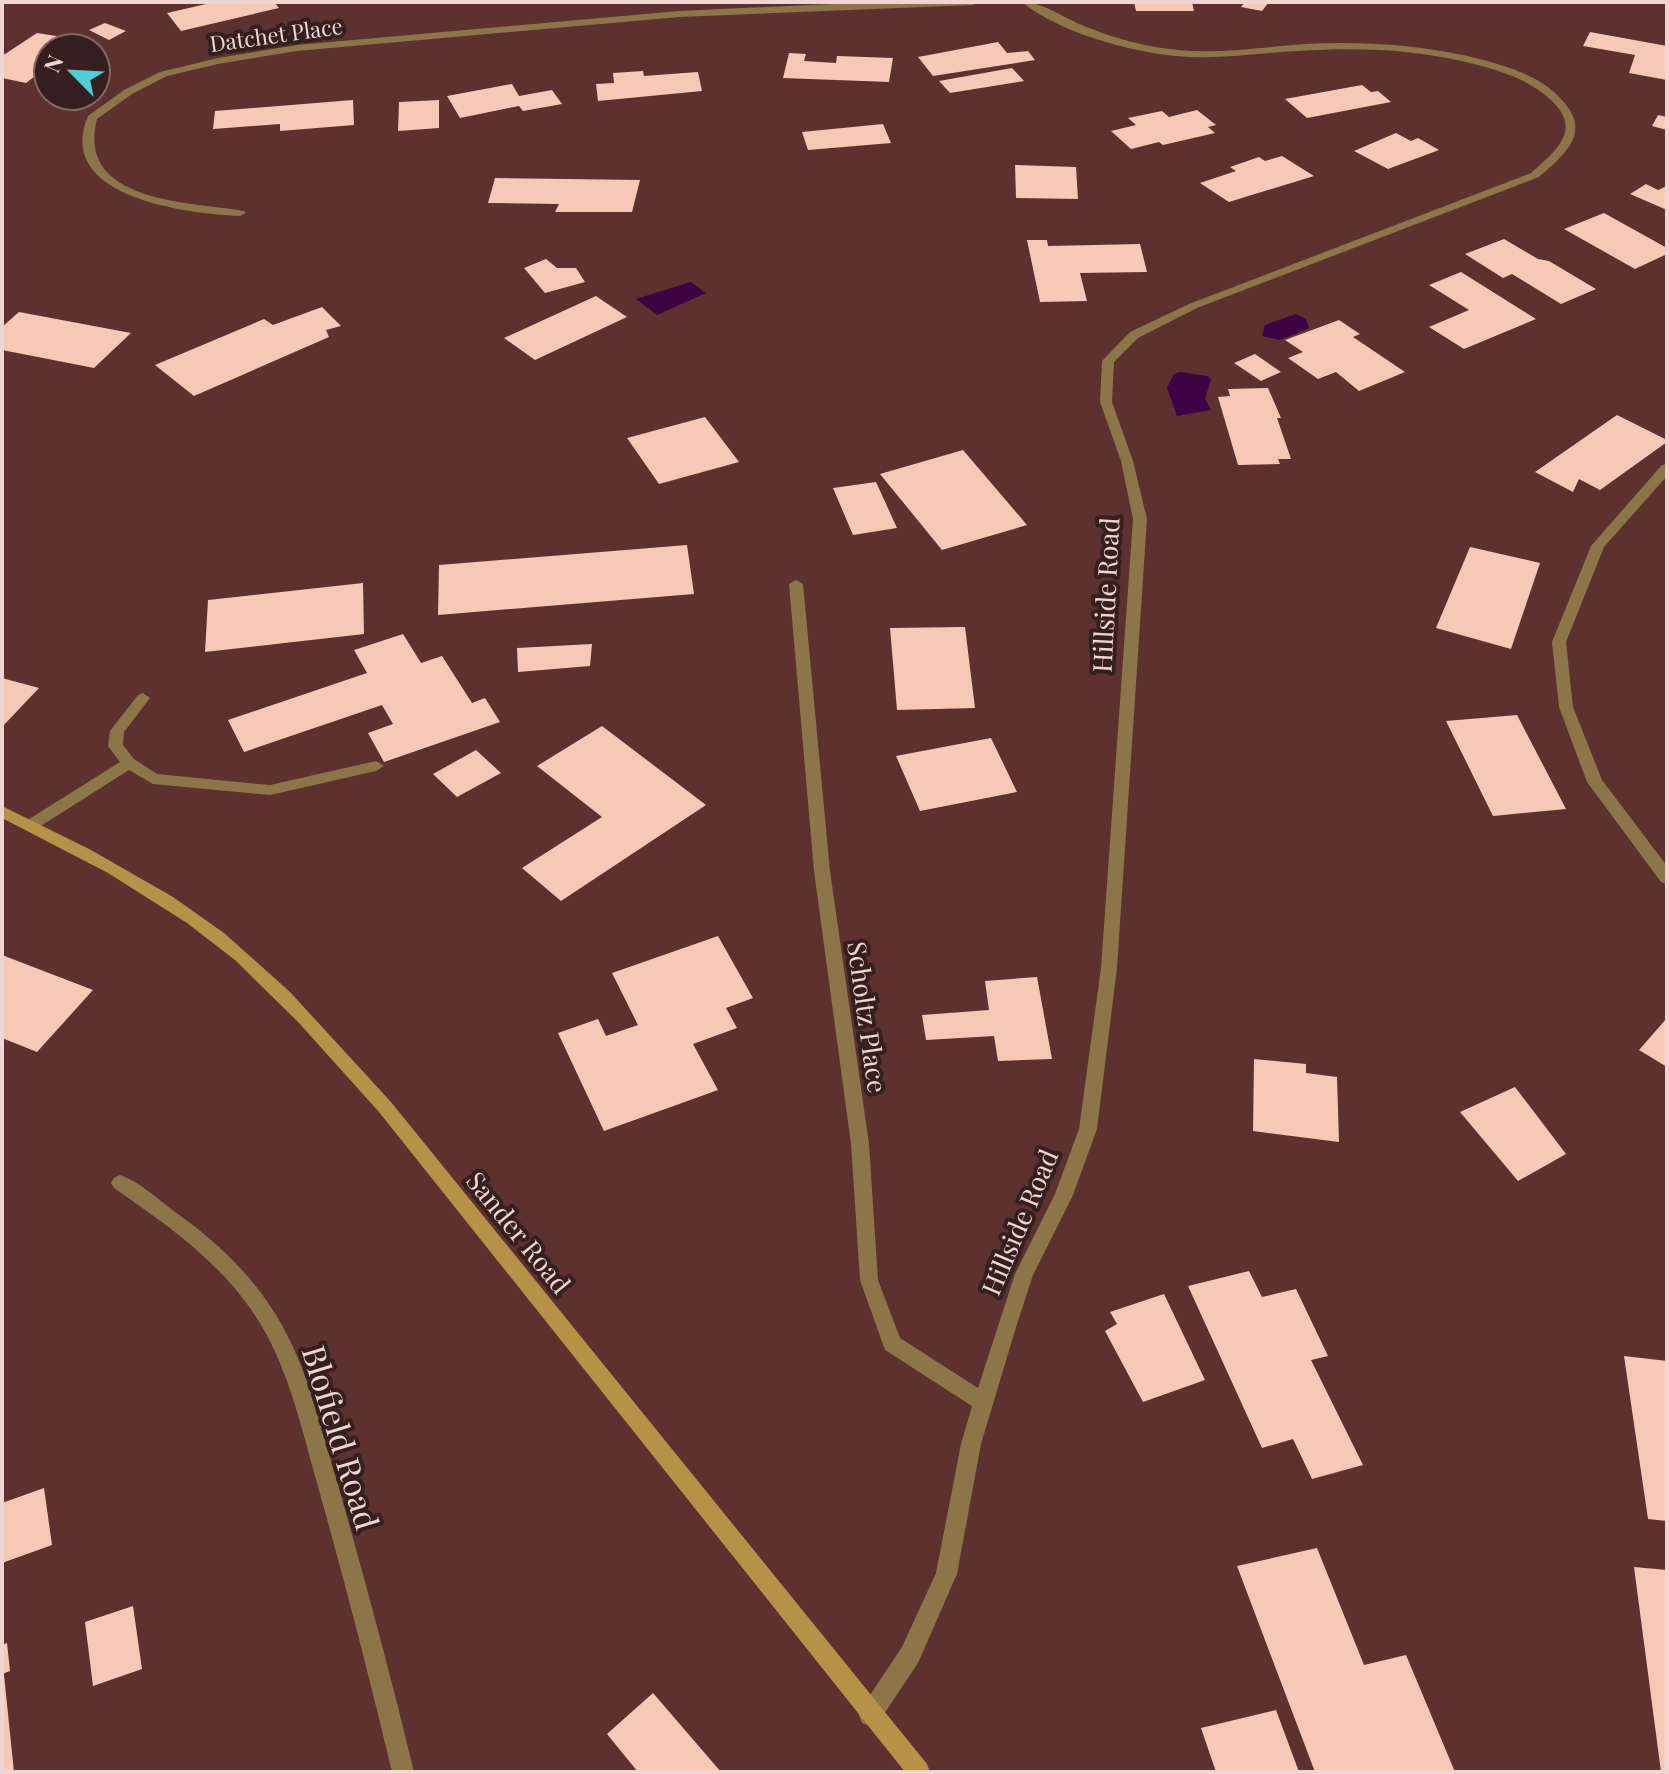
<svg xmlns="http://www.w3.org/2000/svg" width="1669" height="1774" font-family="'Playfair Display',serif">
  <style>
    .water { fill: #3e0245 }
    .building { fill: #f7c8b5 }
    .lines { fill: none; stroke-linecap: round; stroke-linejoin: round }
    .lane { fill: #8c7549; fill-rule: evenodd }
    .street { fill: #8c7549; fill-rule: evenodd }
    .secondary { fill: #b69248; fill-rule: evenodd }
    .labels { text-anchor: middle; dominant-baseline: central; stroke-width: 8; stroke-linejoin: round; paint-order: stroke }
    .far-street-label { font-size: 22px; fill: #f2d5d3; stroke: #35201f }
    .street-label { font-size: 26px; fill: #f2d5d3; stroke: #35201f }
    .near-street-label { font-size: 32px; fill: #f2d5d3; stroke: #35201f }
  </style>
  <rect width="100%" height="100%" fill="#5d312f"/>
  <path class="water" d="M691,282L706,293L657,315L636,299Z
    M1296,314L1306,319L1309,328L1280,340L1262,336L1265,325Z
    M1180,372L1208,376L1211,380L1205,399L1211,410L1177,416L1167,388L1174,374Z"/>
  <path class="building" d="M215,2H274L279,8L181,31L167,13Z
    M1134,2H1192L1194,11H1136Z
    M1245,2H1269L1262,11L1241,7Z
    M105,23L126,31L109,40L89,30Z
    M1590,32L1667,46V80L1629,73L1635,55L1583,46Z
    M37,33L82,40L72,48H48V66L26,83L2,78V56Z
    M998,42L1007,53L1028,51L1035,60L933,76L918,57Z
    M789,53L806,54L804,61L836,63L837,56L893,58L889,82L783,78Z
    M1012,68L1024,81L950,93L939,81Z
    M643,71L644,76L698,72L702,91L598,101L596,84L614,83L613,73Z
    M512,84L519,96L552,90L562,104L523,111L519,106L460,118L447,96Z
    M1362,85L1371,92L1378,91L1391,102L1307,118L1285,99Z
    M353,100L354,125L280,131V124L213,129L215,111Z
    M439,100V128L398,131L399,102Z
    M1197,110L1216,125L1208,127L1215,133L1163,145L1159,142L1131,149L1111,131L1136,125L1128,118L1162,111L1169,117Z
    M1658,115L1667,117V130L1652,126Z
    M883,124L891,143L808,150L802,132Z
    M1396,133L1411,141L1418,138L1439,150L1388,169L1354,151Z
    M1282,156L1314,176L1229,202L1200,183L1236,171L1230,167L1259,157L1265,161Z
    M1015,165L1076,167L1078,199L1016,198Z
    M495,178L640,180L632,212H555L559,204L488,203Z
    M1646,184L1658,190L1667,186V210L1630,194Z
    M1604,213L1667,248V254L1635,269L1564,229Z
    M1504,239L1538,259L1549,261L1596,289L1561,304L1512,274L1503,278L1465,254Z
    M1027,240H1047L1048,246L1140,244L1147,272L1080,273L1087,301L1040,302Z
    M546,259L557,268H576L585,282L545,293L524,268Z
    M1461,272L1536,319L1464,349L1429,327L1469,310L1429,285Z
    M596,296L627,317L535,360L504,338Z
    M322,307L341,326L326,330L329,337L194,396L155,365L264,319L273,325Z
    M19,312L131,333L94,368L2,350V327Z
    M1339,320L1360,334L1353,337L1405,372L1359,391L1336,372L1318,379L1288,358L1303,352L1285,340Z
    M1255,354L1281,372L1261,381L1234,363Z
    M1268,388L1281,418H1277L1291,459H1278L1280,464L1238,465L1218,397L1230,396L1228,389Z
    M1617,415L1667,440V442L1600,490L1579,479L1573,492L1535,472Z
    M705,417L739,462L659,484L627,438Z
    M963,450L1027,525L942,550L880,474Z
    M876,482L897,528L853,535L833,488Z
    M687,545L694,594L438,615L439,565Z
    M1470,547L1540,563L1511,649L1436,628Z
    M363,583L364,634L205,652L208,600Z
    M965,627L975,708L897,710L890,628Z
    M403,634L421,663L442,656L472,703L485,698L500,722L384,762L368,733L393,724L382,705L244,752L228,720L367,673L354,650Z
    M592,644L590,666L518,672L517,648Z
    M2,678L39,688L2,727Z
    M1517,715L1566,809L1493,816L1446,721Z
    M602,726L706,805L561,901L522,868L602,817L537,766Z
    M991,738L1017,792L920,811L896,756Z
    M476,750L501,773L457,797L433,774Z
    M718,936L753,998L726,1008L737,1028L693,1044L718,1090L604,1131L558,1033L598,1019L606,1036L638,1025L612,973Z
    M2,955L93,990L37,1052L2,1038Z
    M1037,977L1052,1059L998,1061L994,1036L926,1040L922,1015L989,1010L985,981Z
    M1667,1018V1067L1639,1050Z
    M1254,1059L1306,1064V1073L1337,1077L1339,1142L1253,1131Z
    M1515,1087L1566,1154L1518,1181L1460,1112Z
    M1249,1271L1262,1297L1296,1289L1328,1356L1311,1360L1363,1465L1312,1479L1293,1439L1262,1448L1188,1286Z
    M1164,1294L1205,1380L1143,1402L1105,1331L1117,1324L1110,1312Z
    M1624,1356L1667,1361V1521L1648,1519Z
    M44,1488L52,1545L2,1563V1503Z
    M1317,1548L1364,1665L1406,1655L1455,1772H1315L1237,1566Z
    M1634,1567L1667,1570V1772H1661Z
    M133,1606L142,1669L93,1686L85,1622Z
    M7,1643L10,1671L2,1674V1645Z
    M2,1675H4L14,1772H2Z
    M653,1693L721,1772H638L607,1734Z
    M1276,1710L1299,1772H1216L1201,1728Z"/>
  <g class="lines">
    <path class="lane" d="M143,693L150,698L124,732L123,745L134,759L157,774L270,785L376,761L384,766L376,771L270,795L153,784L129,770L36,829H26L23,825L26,821L120,762L108,746L110,731L138,695Z"/>
    <path class="street" d="M875,2H978L973,5L679,17L297,51L218,64L167,76L132,94L97,119C75,204 193,202 244,211L246,213L240,216C189,214 53,198 88,116L124,90L160,72L218,58L297,45L679,11Z
      M1022,2C1043,2 1064,18 1084,26C1114,38 1145,47 1178,50C1220,54 1263,47 1305,44C1364,41 1423,45 1480,59C1509,67 1540,76 1561,99C1593,132 1565,154 1539,177L1197,308L1138,338L1114,362L1112,402L1133,461L1147,519L1117,968L1097,1129L1073,1195L1033,1275L1017,1324L981,1444L957,1574L918,1663L878,1723L870,1726L862,1723L859,1715L862,1707L902,1647L936,1573L961,1444L972,1406L885,1350L860,1280L851,1144L814,871L789,584L796,580L803,584L830,871L869,1144L878,1280L900,1338L978,1388L1015,1274L1055,1194L1079,1129L1101,968L1133,519L1121,461L1100,402L1102,361L1130,332L1189,304L1531,173C1556,151 1583,130 1551,100C1530,80 1501,71 1474,64C1416,49 1357,47 1298,51C1258,53 1217,60 1176,56C1130,52 1058,32 1022,2Z
      M1667,464V476L1604,547L1566,642L1573,707L1602,780L1667,866V884L1661,882L1587,782L1559,707L1552,642L1591,546L1662,465Z
      M120,1175C140,1182 159,1200 175,1212C215,1240 251,1274 276,1315C308,1367 321,1428 338,1485C365,1580 391,1676 414,1772H392C369,1675 344,1579 317,1483C300,1423 287,1360 250,1308C215,1258 163,1222 114,1188L111,1183L114,1178Z"/>
    <path class="secondary" d="M2,806L91,850L173,897L224,933L290,992L391,1102L927,1764L930,1772H905L379,1112L299,1023L235,960L187,923L108,873L2,818Z"/>
  </g>
  <g class="labels">
    <g class="far-street-label">
      <text transform="translate(276 34) rotate(-8)">Datchet Place</text>
    </g>
    <g class="street-label">
      <text transform="translate(1105 595) rotate(-87)">Hillside Road</text>
      <text transform="translate(868 1017) rotate(82)">Scholtz Place</text>
      <text transform="translate(1019 1222) rotate(-67)">Hillside Road</text>
      <text transform="translate(519 1232) rotate(51)">Sander Road</text>
    </g>
    <g class="near-street-label">
      <text transform="translate(342 1437) rotate(73)">Blofield Road</text>
    </g>
  </g>
  <rect width="1669" height="1774" fill="none" stroke="#f2d5d3" stroke-width="8"/>
  <g transform="translate(72 72) rotate(294)"><circle r="38" fill="#35201f" stroke="#816867" stroke-width="2"/>
  <path d="M0-6L14 30L0 20L-14 30Z" fill="#52ccd6"/>
  <text y="-12" font-size="22" font-weight="bold" text-anchor="middle" fill="#f2d5d3">N</text>
  </g>
</svg>
